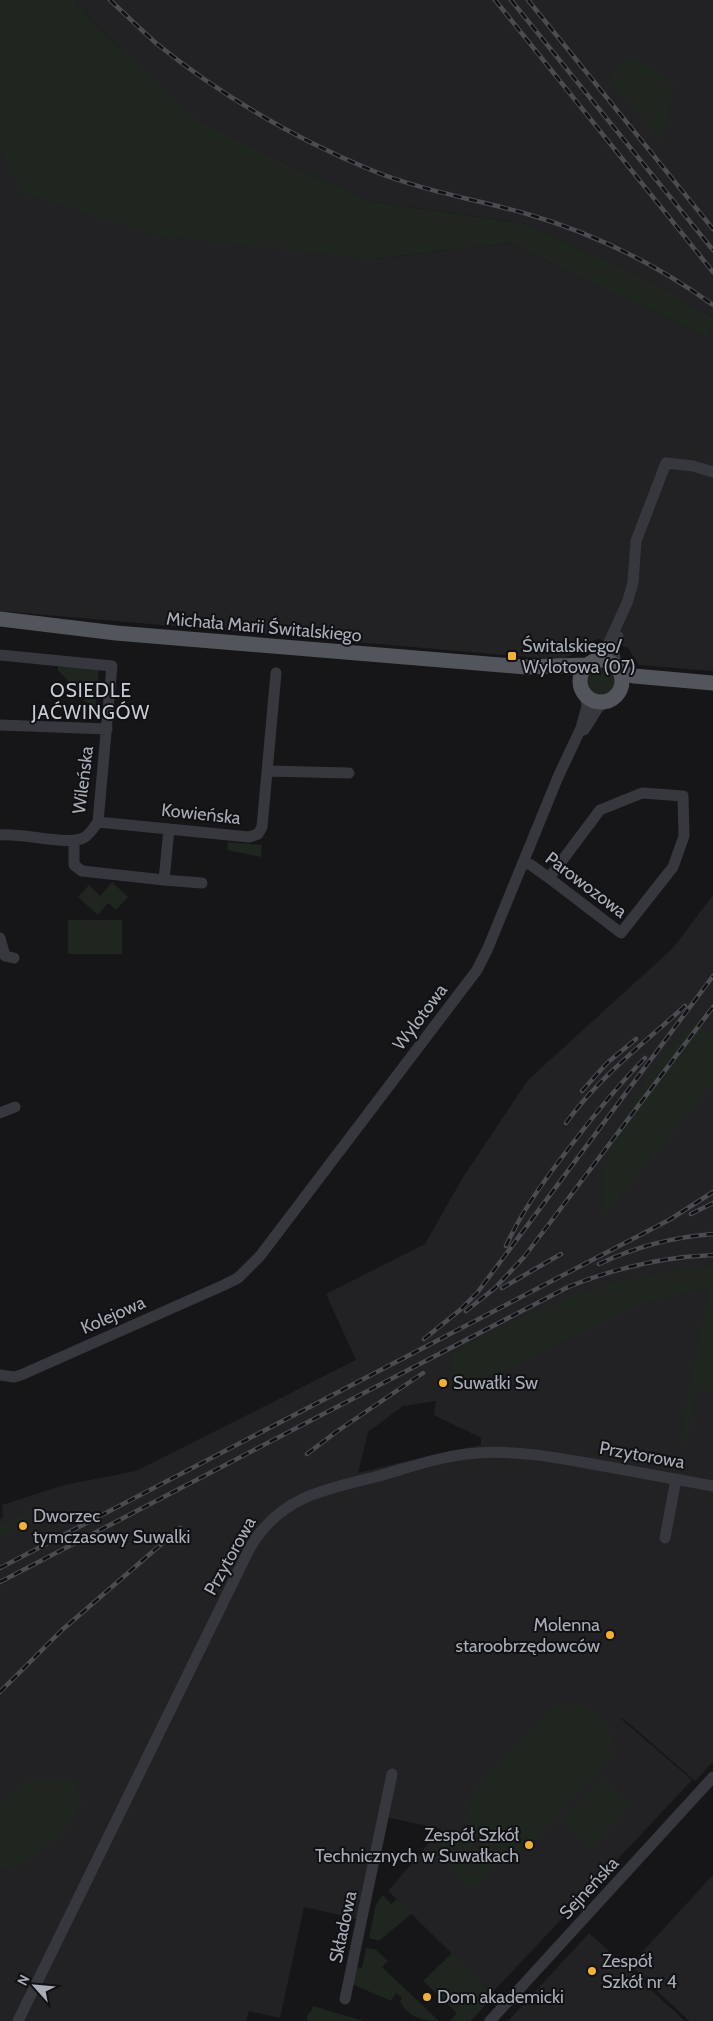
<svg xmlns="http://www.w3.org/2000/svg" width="713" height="2021" font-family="Cabin,sans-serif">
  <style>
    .built { fill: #222225; fill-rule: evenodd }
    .green { fill: #1e261f }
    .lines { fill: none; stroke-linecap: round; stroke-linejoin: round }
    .minor { stroke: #37383d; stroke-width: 11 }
    .major { stroke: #53555c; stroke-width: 15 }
    .rail-casing { stroke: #4a4c52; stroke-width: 4.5 }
    .rail { stroke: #111113; stroke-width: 2.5; stroke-dasharray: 8; stroke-linecap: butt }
    .poi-dot { fill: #f2b134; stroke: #111113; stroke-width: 2 }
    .labels { text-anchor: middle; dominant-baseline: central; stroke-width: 4; stroke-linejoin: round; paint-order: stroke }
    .street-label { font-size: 18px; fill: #a8adb8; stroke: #111113 }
    .poi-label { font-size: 18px; fill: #a8adb8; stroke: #111113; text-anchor: start }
    .neighbourhood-label { font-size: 19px; letter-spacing: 1px; fill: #c9ccd4; stroke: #111113 }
  </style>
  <rect width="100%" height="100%" fill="#161618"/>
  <path class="built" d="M74,0H713V318L651,281L527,224L374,202L269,156L196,120L98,28Z
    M0,148L24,193L374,259L509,243L707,338L713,323V671L639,665L628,648L599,639L585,643L582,649L562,660L0,611Z
    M713,895V1762L695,1781L625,1720L620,1718L692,1780L492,1993L388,1891L441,1829L381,1816L358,1919L304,1907L280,2018L249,2011L246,2021H0V1519L3,1517L2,1505L64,1485L136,1471L356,1360L326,1294L425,1244L462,1179L528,1080L673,948ZM436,1401L434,1415L481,1438V1445L402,1462L358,1473L368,1432L403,1406Z
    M713,1875V2021H689L630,1965Z
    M589,1933L685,2021H508Z"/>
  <path class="green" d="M0,0H74L98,28L197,120L269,156L374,202L527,224L651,281L713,318V323L707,338L509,243L374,259L159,236L23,193L0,148Z
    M630,55L675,84L662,142L608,78Z
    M58,664L99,669L95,712L58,670Z
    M587 681a15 15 0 1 1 30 0a15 15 0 1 1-30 0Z
    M228,842L262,845L261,857L227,850Z
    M112,882L128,897L116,910L108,903L98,915L78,897L89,885L100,896Z
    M68,920H122V954H68Z
    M697,1019L713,1041V1082L604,1216L605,1165L624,1117L652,1069Z
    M713,1267V1393L694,1391L688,1442H679L709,1287L645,1302L461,1390L451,1372L452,1353C499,1327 549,1304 600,1287C636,1276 676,1270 713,1267Z
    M37,1506L45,1520L18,1534L16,1530L2,1537L4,1541L2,1542L0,1537V1525Z
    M571,1703C595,1706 619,1726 609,1752L613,1756L522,1854L517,1850C481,1861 460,1826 472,1794L547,1712L560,1705Z
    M601,1779L630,1806L591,1848L562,1821Z
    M28,1781H72L83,1803L61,1836L17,1866L0,1870V1803Z
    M456,1827L496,1864L473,1889L433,1851Z
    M383,1895L391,1904L397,1899L412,1913L379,1941L369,1938L376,1904Z
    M366,1948L375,1949L388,1961L382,1967L439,2021C423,2021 408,2018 400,2001L402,1998L396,1993L391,2001L352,1984L356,1967L362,1968Z
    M452,1953L492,1993L489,1997L491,1999L471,2021H450L457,2013L423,1981Z
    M313,2006L363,2021H307L308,2013L311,2012Z"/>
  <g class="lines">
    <path class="minor" d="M0,655L112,666L98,822C94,827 90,834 85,837C71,847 21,832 0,835
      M596,661L604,653L627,603L633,583L636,541L666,463L693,466L713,472
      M616,666L614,650L618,636
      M0,725L107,729
      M584,730L598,708L605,702
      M267,771L349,773
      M98,822L249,837L258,834L262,827L276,673
      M169,829L164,880L202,883
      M74,841V865L82,871L164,880
      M523,862L531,865L549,878L621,933L673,867L684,836L683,796L642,793L600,810L549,878
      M0,938L5,956L14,958
      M0,1113L15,1107
      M0,1375L14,1377L21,1375L224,1285L238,1278L260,1256L477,970L488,948L558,777L581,728L587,706L585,695
      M665,1538L676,1479
      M345,1999L392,1774
      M18,2021L239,1570C245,1559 249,1547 257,1537C287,1495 328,1489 375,1477C408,1468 443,1455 478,1453C518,1450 558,1458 598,1465C636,1472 675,1479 713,1486
      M490,2021L713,1777"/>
    <path class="major" d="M0,619L116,633L525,667L588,665
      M580 681a21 21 0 1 1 42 0a21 21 0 1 1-42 0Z
      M618,669L624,673L634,676L713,683"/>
    <defs>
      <path id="rail" d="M110,0C126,15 141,30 157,44C222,96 294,138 371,170C420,190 473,199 524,213C593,233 655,263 713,305
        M495,0L713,272
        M511,0L713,250
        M528,0L713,229
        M582,1091L607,1063L636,1039
        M566,1123C599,1077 643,1044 685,1006
        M691,1214L713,1203
        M506,1246C522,1211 543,1182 566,1152C591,1119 616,1087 645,1058
        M599,1264C635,1247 673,1237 713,1234
        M502,1288L561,1254
        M466,1311L495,1288L524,1257L713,1007
        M424,1339L460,1310L477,1293L713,976
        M307,1454L336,1432L423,1373
        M0,1568L669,1220L713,1192
        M0,1582L568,1287C615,1268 662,1257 713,1255
        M0,1692L62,1630L180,1528"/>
    </defs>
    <use href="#rail" class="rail-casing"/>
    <use href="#rail" class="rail"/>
  </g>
  <g class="poi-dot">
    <rect x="507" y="651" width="10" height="10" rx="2.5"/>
    <circle cx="443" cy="1383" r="5"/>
    <circle cx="23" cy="1526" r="5"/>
    <circle cx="610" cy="1635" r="5"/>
    <circle cx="529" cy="1845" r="5"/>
    <circle cx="592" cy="1971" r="5"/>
    <circle cx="427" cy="1997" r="5"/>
  </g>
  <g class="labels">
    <g class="street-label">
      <text transform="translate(264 627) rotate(5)">Michała Marii Świtalskiego</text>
      <text transform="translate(83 780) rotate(-83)">Wileńska</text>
      <text transform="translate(201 814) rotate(6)">Kowieńska</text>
      <text transform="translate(586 885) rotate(37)">Parowozowa</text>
      <text transform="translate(420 1017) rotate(-53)">Wylotowa</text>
      <text transform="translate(113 1315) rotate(-24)">Kolejowa</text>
      <text transform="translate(642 1455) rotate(10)">Przytorowa</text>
      <text transform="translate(230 1556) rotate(-61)">Przytorowa</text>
      <text transform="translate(589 1888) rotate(-47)">Sejneńska</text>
      <text transform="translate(343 1927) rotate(-78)">Składowa</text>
    </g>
    <g class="poi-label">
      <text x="522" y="646">Świtalskiego/<tspan x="522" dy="21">Wylotowa (07)</tspan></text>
      <text x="453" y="1383">Suwałki Sw</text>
      <text x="33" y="1516">Dworzec<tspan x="33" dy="21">tymczasowy Suwalki</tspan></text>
      <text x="600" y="1625" text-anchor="end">Molenna<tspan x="600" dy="21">staroobrzędowców</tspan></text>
      <text x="519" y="1835" text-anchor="end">Zespół Szkół<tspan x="519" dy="21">Technicznych w Suwałkach</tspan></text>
      <text x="602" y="1961">Zespół<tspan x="602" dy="21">Szkół nr 4</tspan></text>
      <text x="437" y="1997">Dom akademicki</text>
    </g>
    <g class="neighbourhood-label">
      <text x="91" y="690">OSIEDLE<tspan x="91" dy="22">JAĆWINGÓW</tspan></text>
    </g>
  </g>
  <g transform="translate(35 1986) rotate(297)" stroke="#111113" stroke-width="4" paint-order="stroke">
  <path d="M0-4L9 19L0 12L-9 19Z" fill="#a8adb8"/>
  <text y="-8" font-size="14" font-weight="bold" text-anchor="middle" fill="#a8adb8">N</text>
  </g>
</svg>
